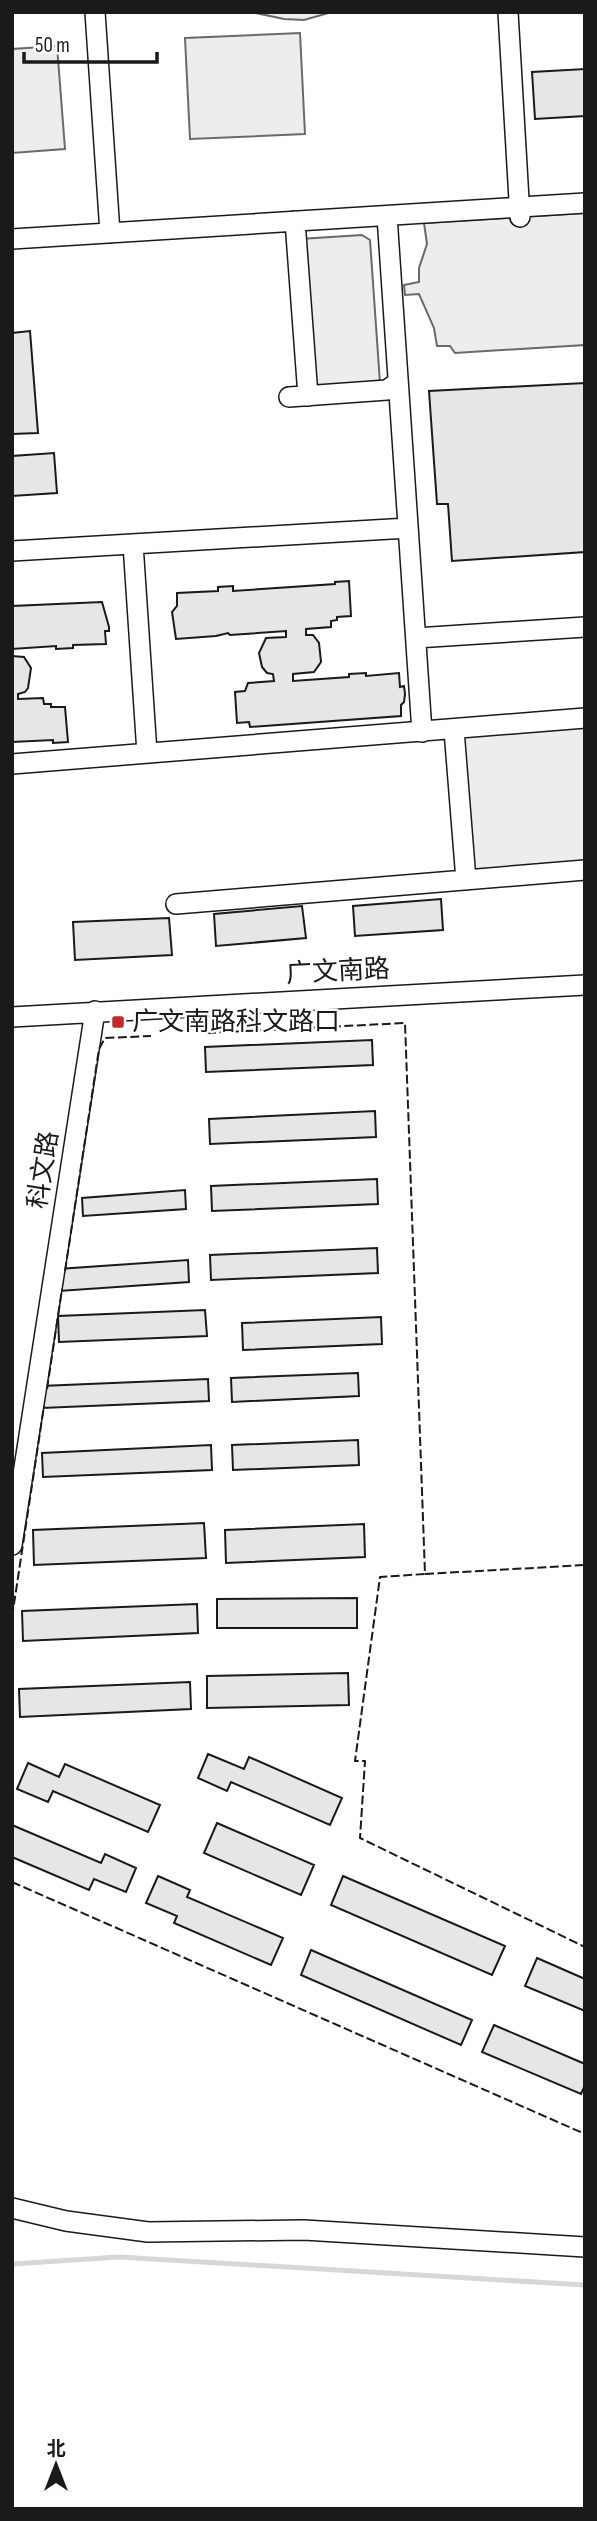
<svg xmlns="http://www.w3.org/2000/svg" width="597" height="2521" font-family="'Sofia Sans Condensed','Noto Sans SC',sans-serif">
  <style>
    .built { fill: #ededed; stroke: #6a6a6a; stroke-width: 2 }
    .lines { fill: none; stroke-linecap: round; stroke-linejoin: round }
    .stream { stroke: #d7d7d7; stroke-width: 5 }
    .building { fill: #e6e6e6; stroke: #1a1a1a; stroke-width: 2 }
    .minor-casing { stroke: #1a1a1a; stroke-width: 22 }
    .minor { stroke: #fff; stroke-width: 19 }
    .fence { stroke: #1a1a1a; stroke-width: 2; stroke-dasharray: 9 3.5; stroke-linecap: butt }
    .poi-dot { fill: #c62828; stroke: #fff; stroke-width: 2.5 }
    .labels { text-anchor: middle; dominant-baseline: central; stroke-width: 5; stroke-linejoin: round; paint-order: stroke }
    .street-label { font-size: 26px; fill: #1a1a1a; stroke: #fff }
    .poi-label { font-size: 26px; fill: #1a1a1a; stroke: #fff; text-anchor: start }
  </style>
  <rect width="100%" height="100%" fill="#fff"/>
  <path class="built" d="M251,12H332L304,20L284,19Z
    M300,33L305,134L190,139L185,38Z
    M57,46L65,149L12,153V49Z
    M585,213V345L455,353L450,346H437L434,328L419,294L405,295L404,285L419,282V268L427,244L424,223Z
    M362,235L370,240L380,383L315,390L300,239Z
    M585,722V866L474,874L461,743L466,733Z"/>
  <g class="lines">
    <path class="stream" d="M12,2264L119,2257L585,2285"/>
  </g>
  <path class="building" d="M585,69V116L535,119L532,72Z
    M30,331L38,433L12,434V333Z
    M585,383V552L452,561L448,504H437L429,391Z
    M54,453L57,493L12,496V456Z
    M349,581L351,616L337,617V620L331,621V627L306,629V635H313L319,643L321,662L314,672L293,674V681L349,677V674L366,673V676L399,673L400,687L404,686L405,694L404,702L401,705V716L250,727L249,722L237,723L235,692L245,691L248,683L274,681L273,674L267,673L262,667L259,653L266,638L286,637V631L230,635L228,633L216,636L176,639L172,612L177,606V593L218,591V587L233,586V591L335,584V582Z
    M102,602L109,627V631H105L106,644L73,645V648L56,649V646L12,649V606Z
    M12,656L24,657L31,668L28,688L25,692L18,694V699L43,698L44,704H51V707H65L68,742L53,743V740L12,742Z
    M441,899L443,930L355,936L353,906Z
    M302,906L306,938L216,946L214,914Z
    M169,918L172,955L75,960L73,922Z
    M372,1040L373,1065L206,1072L205,1047Z
    M375,1111L376,1137L210,1144L209,1119Z
    M377,1179L378,1204L212,1211L211,1186Z
    M185,1190L186,1209L83,1216L82,1198Z
    M377,1248L378,1273L211,1280L210,1255Z
    M188,1260L189,1282L59,1291L58,1269Z
    M205,1310L207,1336L59,1342L58,1316Z
    M381,1317L382,1344L243,1350L242,1323Z
    M358,1373L359,1396L232,1402L231,1378Z
    M208,1379L209,1401L42,1408L41,1386Z
    M358,1440L359,1465L233,1470L232,1445Z
    M211,1445L212,1470L43,1477L42,1453Z
    M204,1523L206,1558L34,1565L33,1530Z
    M364,1524L365,1557L226,1563L225,1530Z
    M357,1598V1628H217V1599Z
    M197,1604L198,1633L23,1641L22,1611Z
    M348,1673L349,1705L207,1708V1676Z
    M190,1682L191,1709L20,1717L19,1689Z
    M208,1754L244,1769L249,1757L342,1798L330,1825L231,1782L227,1791L198,1778Z
    M28,1763L59,1777L65,1764L160,1805L148,1832L53,1791L48,1802L17,1789Z
    M217,1823L314,1865L301,1895L204,1853Z
    M12,1825L101,1863L105,1854L136,1868L126,1892L94,1879L89,1890L12,1857Z
    M158,1876L190,1890L187,1897L283,1938L271,1965L174,1923L177,1916L146,1903Z
    M343,1876L505,1946L492,1975L331,1905Z
    M311,1950L472,2020L461,2045L301,1975Z
    M537,1958L585,1979V2011L525,1986Z
    M494,2025L585,2064V2085L581,2094L482,2052Z"/>
  <g class="lines">
    <defs>
      <path id="minor" d="M95,12L110,233
        M508,12L520,217
        M387,216L422,732
        M295,221L308,396
        M12,239L585,203
        M289,397L387,390L398,382
        M133,544L147,753
        M12,551L408,528
        M416,638L585,627
        M454,730L466,880
        M12,764L585,718
        M176,904L585,870
        M12,1017L585,985
        M12,1545L95,1011
        M12,2208L66,2221L148,2232L304,2230L585,2247"/>
    </defs>
    <use href="#minor" class="minor-casing"/>
    <use href="#minor" class="minor"/>
    <path class="fence" d="M207,1033L405,1023L425,1574L380,1577L355,1761H365L360,1838L585,1947
      M65,1271L99,1049L105,1038L151,1036
      M47,1389L62,1289
      M425,1574L585,1565
      M12,1617L44,1406
      M12,1882L585,2134"/>
  </g>
  <rect class="poi-dot" x="111" y="1015" width="14" height="14" rx="3.5"/>
  <g class="labels">
    <g class="street-label">
      <text transform="translate(338 972) rotate(-3)">广文南路</text>
      <text transform="translate(44 1170) rotate(-81)">科文路</text>
    </g>
    <g class="poi-label">
      <text x="132" y="1022">广文南路科文路口</text>
    </g>
  </g>
  <rect width="597" height="2521" fill="none" stroke="#1a1a1a" stroke-width="28"/>
  <g transform="translate(56 2465)" stroke="#ffffff" stroke-width="5" paint-order="stroke">
  <path d="M0-5L12 26L0 18L-12 26Z" fill="#1a1a1a"/>
  <text y="-10" font-size="19" font-weight="bold" text-anchor="middle" fill="#1a1a1a">北</text>
  </g>
  <path d="M24 52v10h133v-10" fill="none" stroke="#1a1a1a" stroke-width="3.5"/>
  <text x="35" y="52" font-size="21" fill="#1a1a1a" stroke="#ffffff" stroke-width="5" paint-order="stroke">50 m</text>
</svg>
